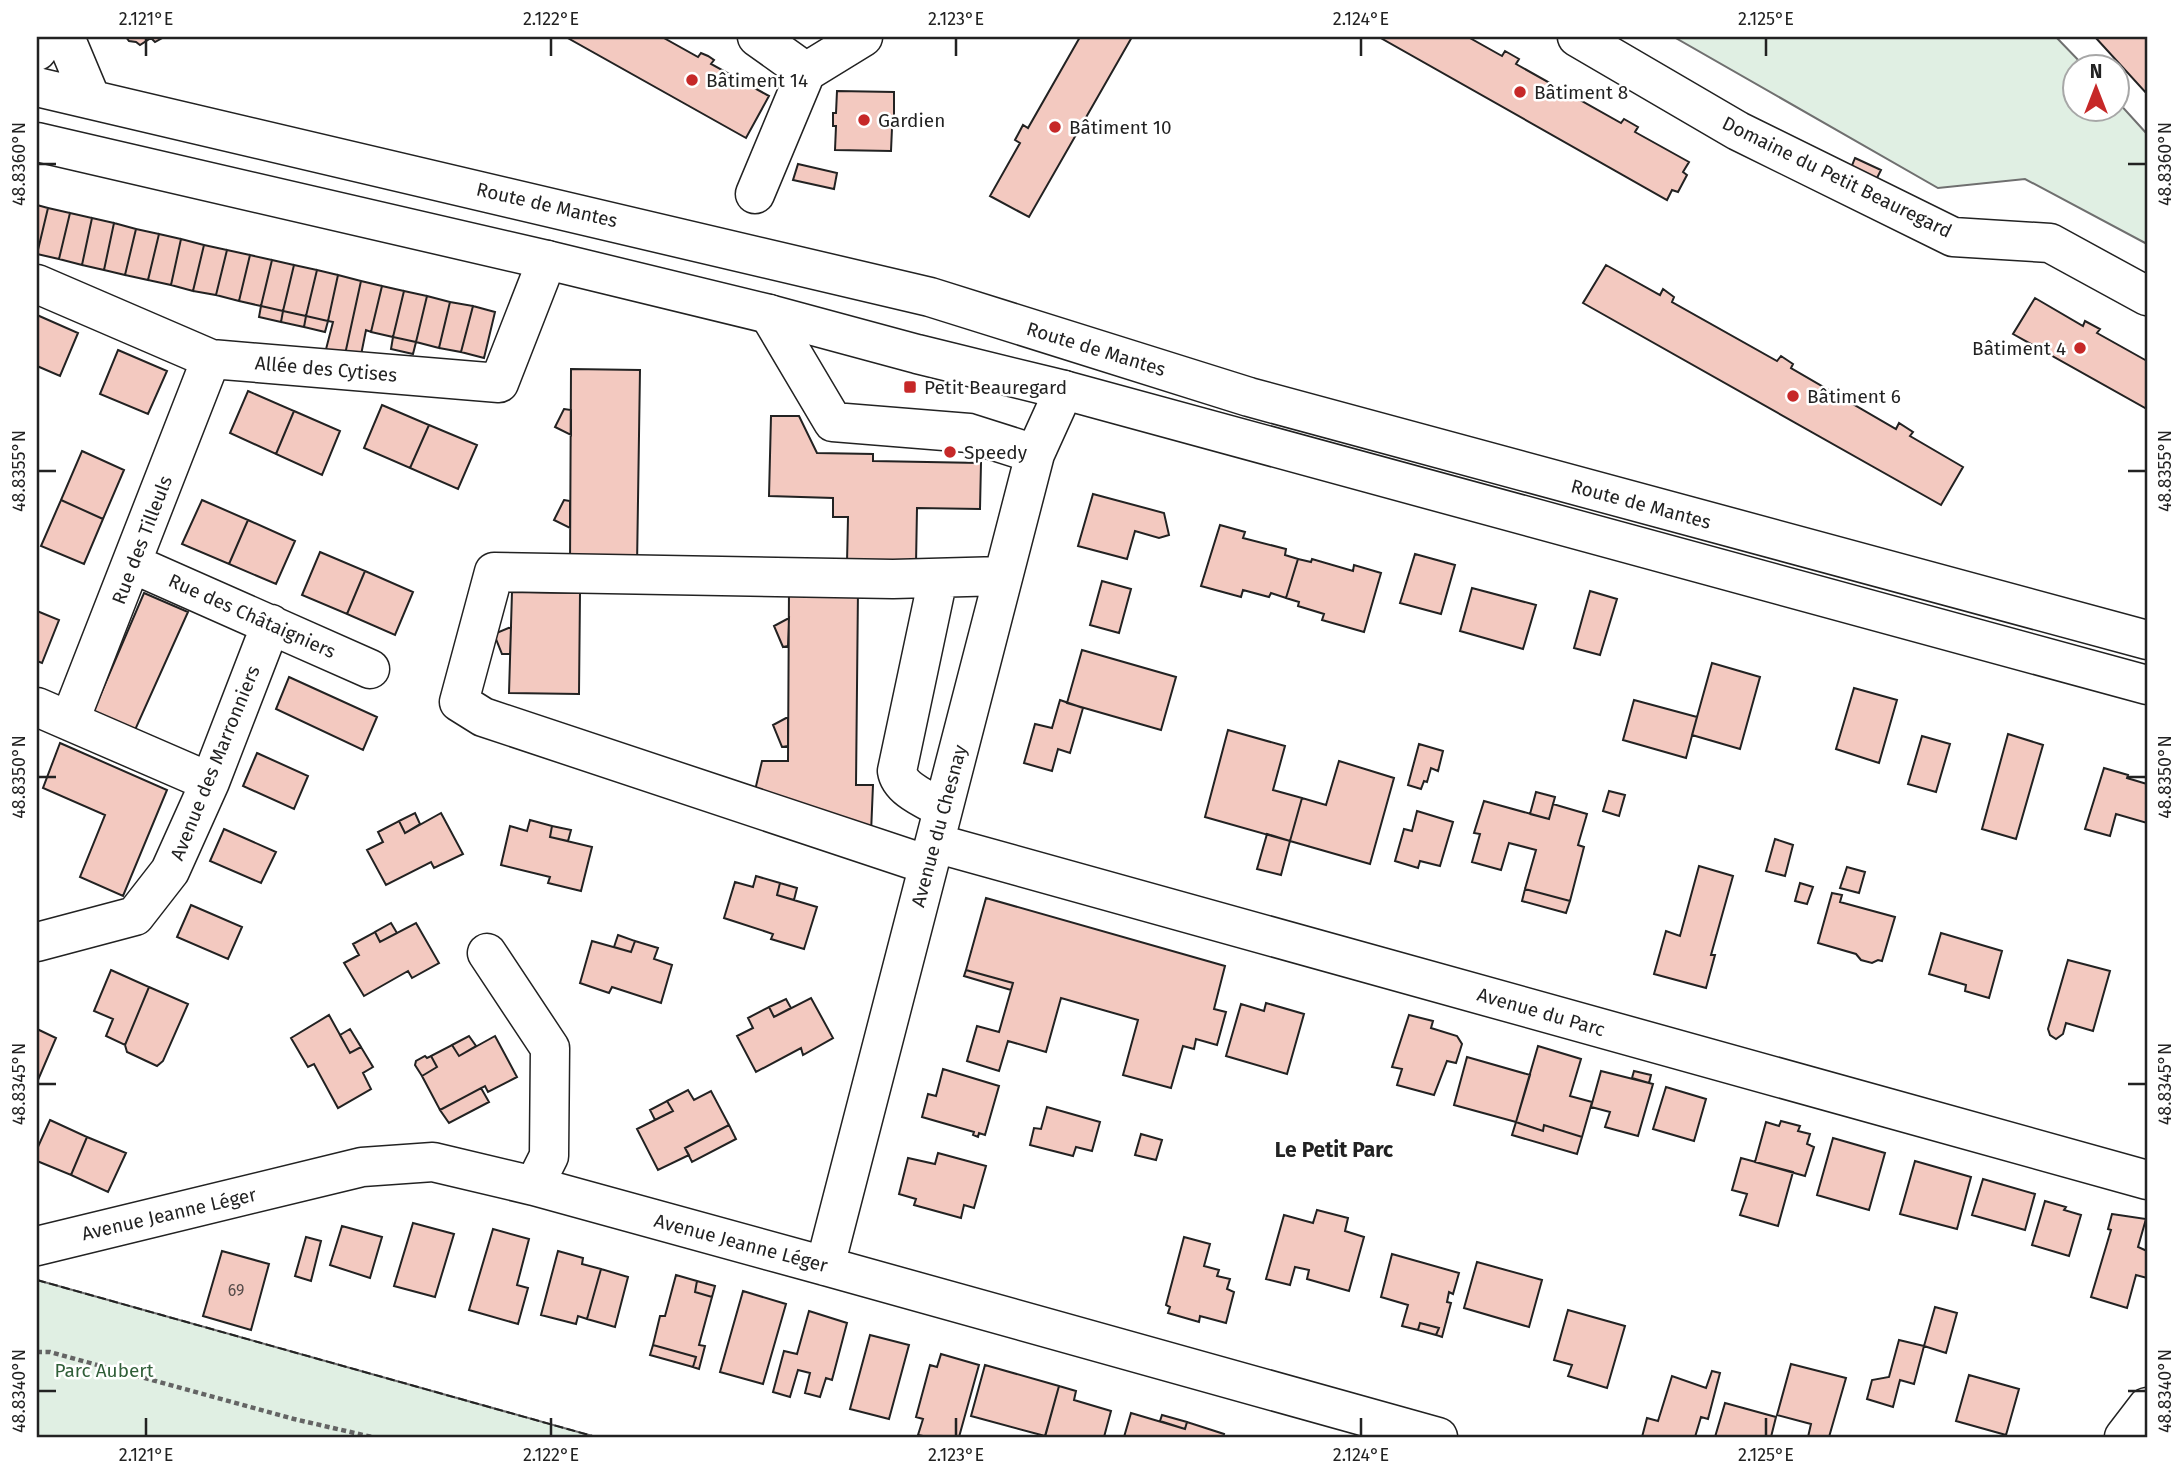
<svg xmlns="http://www.w3.org/2000/svg" width="2184" height="1474" font-family="'Fira Sans',sans-serif">
  <style>
    .green { fill: #e0efe3; stroke: #6f6f6f; stroke-width: 2 }
    .building { fill: #f3c9c0; stroke: #222; stroke-width: 2 }
    .lines { fill: none; stroke-linecap: round; stroke-linejoin: round }
    .minor-casing { stroke: #222; stroke-width: 41 }
    .major-casing { stroke: #222; stroke-width: 41 }
    .path { stroke: #646464; stroke-width: 4.5; stroke-dasharray: 5 3.5; stroke-linecap: butt }
    .minor { stroke: #fff; stroke-width: 38 }
    .major { stroke: #fff; stroke-width: 38 }
    .fence { stroke: #222; stroke-width: 2; stroke-dasharray: 9 3.5; stroke-linecap: butt }
    .ticks { fill: none; stroke: #222; stroke-width: 2.5 }
    .poi-dot { fill: #c62828; stroke: #fff; stroke-width: 2.5 }
    .labels { text-anchor: middle; dominant-baseline: central; stroke-width: 5; stroke-linejoin: round; paint-order: stroke }
    .number-label { font-size: 16px; fill: #564c4a }
    .poi-label { font-size: 19px; fill: #222; stroke: #fff; text-anchor: start }
    .street-label { font-size: 19px; fill: #222; stroke: #fff }
    .park-label { font-size: 19px; fill: #2f5e38; stroke: #fff }
    .neighbourhood-label { font-size: 21px; font-weight: bold; fill: #222; stroke: #fff }
    .neatline { fill: none; stroke: #222; stroke-width: 2.5 }
    .ticks-label { font-size: 18px; text-anchor: middle; fill: #222 }
  </style>
  <rect width="100%" height="100%" fill="#fff"/>
  <path class="green" d="M1674,37H2056L2084,66H2076V108H2118V102L2147,134V244L2025,179L1938,188Z
    M37,1280L596,1437H37Z"/>
  <path class="building" d="M126,37H164L155,42L151,38L140,45L136,42L129,41Z
    M566,37H662L698,57L701,53L708,56L714,60L711,64L769,96L746,138Z
    M1080,37H1132L1029,217L990,196L1020,143L1015,140L1023,125L1028,128Z
    M1379,37H1468L1502,56L1505,51L1519,59L1516,64L1621,123L1624,119L1638,127L1635,132L1689,162L1683,172L1687,175L1678,192L1672,190L1667,200Z
    M2095,37H2147V94Z
    M837,91L894,92V128H892L891,151L835,150L836,126H833V113H836Z
    M1855,158L1881,170L1876,180L1851,168Z
    M798,164L837,173L834,189L793,180Z
    M37,205L48,208L37,254Z
    M48,208L70,213L59,259L37,254Z
    M70,213L92,218L82,265L59,259Z
    M92,218L114,223L104,270L82,265Z
    M114,223L136,229L125,275L104,270Z
    M136,229L159,234L148,280L125,275Z
    M159,234L181,239L171,285L148,280Z
    M181,239L204,245L193,291L171,285Z
    M204,245L227,250L216,295L193,291Z
    M227,250L250,255L239,301L216,295Z
    M250,255L272,260L261,306L239,301Z
    M272,260L294,265L283,311L261,306Z
    M294,265L317,270L306,316L283,311Z
    M1606,265L1660,295L1663,289L1674,297L1672,302L1777,361L1781,356L1793,364L1791,368L1896,429L1899,423L1913,432L1910,436L1963,467L1941,505L1583,303Z
    M317,270L338,275L328,321L306,316Z
    M338,275L361,281L344,359L324,357L333,322L328,321Z
    M361,281L382,286L371,332L366,330L360,360L344,359Z
    M382,286L404,291L393,337L371,332Z
    M404,291L427,296L416,342L393,337Z
    M427,296L450,302L439,348L416,342Z
    M2035,298L2083,326L2085,321L2100,329L2097,333L2147,361V409L2013,334Z
    M450,302L473,306L461,352L439,348Z
    M261,306L283,311L281,322L259,317Z
    M473,306L495,312L484,358L461,352Z
    M283,311L306,316L304,327L281,322Z
    M37,315L78,333L60,376L37,366Z
    M306,316L328,321L325,332L304,327Z
    M393,337L416,342L413,354L391,349Z
    M118,350L167,371L148,414L100,394Z
    M571,369L640,370L637,566H570Z
    M248,391L294,411L276,454L230,433Z
    M382,405L429,425L410,468L364,448Z
    M564,409L571,410V435L555,427Z
    M294,411L340,431L322,475L276,454Z
    M771,416H799L817,453L873,454V461L981,463L980,509L917,508L916,564L847,563L848,517H833V498L769,496Z
    M429,425L477,445L458,489L410,468Z
    M82,451L124,470L103,519L61,500Z
    M1093,494L1164,513L1169,535L1159,538L1135,531L1127,559L1078,546Z
    M61,500L103,519L84,564L41,546Z
    M202,500L248,520L229,564L182,544Z
    M564,500L570,501V528L554,520Z
    M248,520L295,541L276,584L229,564Z
    M1220,525L1245,532L1243,538L1286,549L1285,555L1298,559L1286,598L1271,593L1269,597L1243,590L1241,597L1201,586Z
    M320,552L365,571L347,614L302,595Z
    M1415,554L1455,565L1441,614L1400,603Z
    M1298,559L1311,562L1312,559L1353,571L1354,565L1381,573L1364,632L1322,620L1324,614L1298,606L1299,602L1286,598Z
    M365,571L413,592L395,635L347,614Z
    M1102,581L1131,589L1119,633L1090,625Z
    M789,588L858,589L856,785H873L871,833L752,803L762,761H788Z
    M1472,588L1536,605L1523,649L1460,631Z
    M1590,591L1617,599L1600,655L1574,648Z
    M512,592L580,593L579,694L509,693Z
    M144,593L188,612L135,730L93,712Z
    M37,611L59,620L42,663L37,661Z
    M789,618L788,646L783,647L774,626Z
    M511,627L510,654H502L494,634Z
    M1082,650L1176,677L1161,730L1067,703Z
    M1712,663L1760,677L1740,749L1692,735Z
    M289,677L377,717L363,750L276,709Z
    M1854,688L1897,700L1879,763L1836,749Z
    M1060,700L1083,708L1070,753L1058,749L1052,771L1024,763L1035,724L1052,728Z
    M1634,700L1697,717L1686,758L1623,740Z
    M788,717V746L782,747L773,725Z
    M1228,730L1285,746L1273,790L1302,798L1290,841L1205,817Z
    M2008,734L2043,745L2016,839L1982,829Z
    M1922,736L1950,744L1936,792L1908,784Z
    M60,743L167,790L123,896L80,877L105,815L43,788Z
    M1419,744L1443,751L1438,771L1431,768L1427,782L1424,781L1421,789L1408,785Z
    M257,753L308,776L294,809L243,786Z
    M1339,761L1394,778L1370,864L1290,841L1302,798L1326,805Z
    M2104,768L2128,775L2127,778L2147,784V823L2116,814L2110,836L2085,829Z
    M1609,791L1625,795L1619,816L1603,811Z
    M1536,792L1555,797L1549,819L1530,814Z
    M1484,801L1549,819L1553,804L1587,814L1578,845L1584,847L1570,901L1525,889L1536,850L1509,843L1501,870L1472,862L1480,834L1474,833Z
    M1417,811L1453,822L1440,866L1420,861L1418,868L1395,861L1404,829L1412,831Z
    M415,813L420,824L405,833L399,821Z
    M441,813L463,854L434,868L431,862L386,885L367,850L383,842L378,832L399,821L405,833Z
    M530,820L552,826L550,837L592,847L581,891L548,883L550,877L501,865L510,826L527,831Z
    M552,826L571,830L568,841L550,837Z
    M224,829L276,852L261,883L210,861Z
    M1267,834L1290,841L1281,875L1257,869Z
    M1775,839L1793,845L1785,876L1766,871Z
    M1699,866L1733,876L1711,955H1715L1706,988L1654,974L1666,931L1680,936Z
    M1847,867L1865,872L1859,893L1840,888Z
    M756,876L780,883L777,895L817,907L804,949L771,939L773,934L724,918L735,882L753,887Z
    M780,883L797,888L794,900L777,895Z
    M1800,883L1813,887L1807,904L1795,901Z
    M1525,889L1570,901L1566,913L1522,901Z
    M1832,893L1842,895L1840,902L1895,917L1882,961L1878,960L1872,963L1861,960L1856,954L1818,943Z
    M986,898L1225,966L1214,1009L1226,1012L1217,1045L1196,1039L1194,1049L1183,1046L1171,1088L1123,1075L1138,1020L1061,998L1046,1052L1008,1041L999,1071L967,1061L977,1026L999,1032L1013,983L966,970Z
    M191,905L242,927L228,959L177,937Z
    M391,923L397,933L380,942L375,932Z
    M416,923L439,963L412,978L408,971L364,996L344,963L359,955L353,944L375,932L380,942Z
    M1941,933L2002,951L1989,998L1965,991L1966,985L1929,974Z
    M618,935L635,941L631,952L614,947Z
    M592,941L631,952L635,941L658,948L654,959L672,965L661,1003L612,987L609,993L580,983Z
    M2068,960L2110,971L2093,1031L2066,1023L2063,1034L2056,1039L2050,1035L2048,1029Z
    M111,970L149,987L125,1045L106,1036L113,1019L94,1011Z
    M966,970L1013,983L1011,990L964,976Z
    M149,987L188,1004L163,1061L157,1066L127,1052L125,1045Z
    M811,998L833,1038L803,1055L801,1048L756,1072L737,1036L753,1028L748,1018L769,1007L774,1017Z
    M786,999L791,1008L774,1017L769,1007Z
    M1266,1003L1304,1014L1287,1074L1226,1056L1241,1004L1264,1011Z
    M329,1015L350,1053L361,1047L373,1067L363,1073L371,1089L338,1108L314,1064L308,1067L291,1038Z
    M1409,1015L1433,1021L1431,1028L1457,1036L1462,1044L1456,1063L1447,1061L1434,1095L1397,1085L1402,1069L1392,1067Z
    M37,1029L56,1038L38,1080H37Z
    M350,1029L361,1047L350,1053L340,1035Z
    M469,1036L476,1046L459,1056L452,1045Z
    M495,1036L517,1077L488,1092L485,1086L440,1110L422,1076L437,1067L431,1056L452,1045L459,1056Z
    M1538,1046L1581,1059L1570,1096L1592,1102L1582,1137L1544,1125L1543,1131L1516,1122Z
    M425,1056L427,1058L431,1056L437,1067L422,1076L415,1065L416,1061Z
    M1467,1057L1530,1075L1516,1122L1454,1105Z
    M943,1069L999,1086L985,1135L979,1133L978,1137L973,1135L974,1132L922,1117L928,1094L936,1096Z
    M1601,1071L1653,1084L1638,1136L1605,1127L1610,1112L1591,1107Z
    M1634,1071L1651,1075L1649,1083L1632,1078Z
    M1666,1087L1706,1099L1694,1141L1653,1129Z
    M481,1088L489,1102L449,1123L440,1110Z
    M688,1090L694,1100L711,1091L729,1125L685,1148L689,1155L658,1170L637,1129L673,1111L667,1101Z
    M667,1101L673,1111L655,1120L650,1110Z
    M1047,1107L1100,1122L1092,1151L1076,1147L1073,1156L1030,1145L1034,1128L1041,1129Z
    M50,1120L87,1137L71,1175L37,1161V1149Z
    M1781,1121L1800,1126L1798,1131L1810,1134L1807,1144L1814,1147L1805,1176L1755,1162L1766,1122L1779,1126Z
    M1516,1122L1543,1131L1544,1125L1582,1137L1577,1154L1512,1135Z
    M729,1125L736,1139L692,1162L685,1148Z
    M1141,1134L1162,1140L1156,1160L1135,1155Z
    M87,1137L126,1153L108,1192L71,1175Z
    M1833,1138L1885,1153L1869,1210L1817,1195Z
    M938,1153L986,1166L974,1208L964,1205L961,1218L914,1205L916,1199L899,1194L908,1158L935,1164Z
    M1741,1158L1793,1172L1778,1226L1740,1215L1747,1194L1732,1190Z
    M1915,1161L1971,1177L1957,1229L1900,1214Z
    M1983,1179L2035,1194L2025,1230L1972,1215Z
    M2045,1201L2066,1207L2064,1210L2081,1215L2069,1256L2032,1245Z
    M1317,1210L1348,1218L1345,1231L1364,1237L1349,1291L1307,1279L1309,1270L1295,1267L1290,1285L1266,1279L1284,1215L1313,1223Z
    M2112,1214L2146,1219L2138,1247L2147,1251V1278L2136,1275L2127,1308L2091,1297L2111,1230L2108,1229Z
    M413,1223L454,1234L435,1297L394,1286Z
    M342,1226L382,1237L370,1278L330,1265Z
    M493,1229L529,1239L517,1285L528,1288L518,1324L469,1310Z
    M306,1237L321,1241L311,1281L295,1276Z
    M1184,1237L1210,1244L1204,1266L1219,1270L1217,1276L1230,1279L1227,1289L1234,1292L1226,1323L1200,1316L1199,1322L1168,1313L1170,1307L1166,1305Z
    M222,1251L269,1264L251,1330L203,1316Z
    M558,1251L583,1258L582,1264L601,1269L587,1319L578,1316L576,1324L541,1315Z
    M1392,1254L1459,1273L1453,1294L1449,1292L1447,1302L1451,1303L1442,1337L1436,1335L1439,1328L1420,1323L1418,1330L1402,1326L1408,1305L1381,1297Z
    M1477,1262L1542,1280L1529,1327L1464,1308Z
    M601,1269L628,1277L615,1327L587,1319Z
    M676,1275L697,1281L695,1292L712,1297L699,1345L705,1346L699,1369L693,1367L696,1357L653,1345L660,1316H665Z
    M697,1281L715,1286L712,1297L695,1292Z
    M743,1291L786,1304L763,1384L720,1372Z
    M1935,1307L1957,1313L1946,1353L1924,1346Z
    M1568,1310L1625,1326L1607,1388L1568,1376L1572,1365L1554,1360Z
    M809,1311L847,1323L832,1380L826,1378L820,1397L805,1393L810,1373L798,1370L790,1397L773,1392L784,1351L797,1354Z
    M1420,1323L1439,1328L1436,1335L1418,1330Z
    M870,1335L909,1345L889,1419L850,1409Z
    M1899,1340L1924,1346L1914,1384L1900,1380L1893,1407L1867,1399L1872,1380L1889,1377Z
    M653,1345L696,1357L693,1367L650,1355Z
    M941,1354L979,1365L959,1437H928L918,1435L923,1419L916,1417L930,1365L937,1367Z
    M1791,1364L1846,1378L1829,1437H1808L1811,1424L1777,1415Z
    M985,1365L1059,1386L1045,1436L971,1416Z
    M1712,1371L1720,1373L1708,1419L1701,1417L1695,1437H1642L1647,1418L1658,1421L1672,1376L1706,1388Z
    M1969,1375L2019,1389L2006,1435L1956,1421Z
    M1059,1386L1076,1391L1074,1400L1111,1411L1104,1437H1045Z
    M1725,1403L1776,1417L1771,1437H1715Z
    M1131,1413L1185,1429L1187,1422L1224,1434L1223,1437H1124Z
    M1162,1415L1187,1422L1185,1429L1160,1421Z"/>
  <g class="lines">
    <defs>
      <path id="minor" d="M757,37L806,72L863,37
        M1577,37L1738,131L1953,237L2050,243L2147,296
        M37,51L47,37
        M755,194L806,72
        M37,284L211,359L499,383L547,260
        M769,314L833,422L969,433L1035,454
        M133,564L370,669
        M938,578L897,771C900,790 928,800 943,809
        M37,707L210,782
        M70,720L211,359
        M935,843L2147,1180
        M928,865L483,717L459,702L494,572L893,579L1003,576
        M37,942L135,916L170,871L210,782L271,624
        M487,953L550,1048L549,1156L534,1186
        M37,1246L362,1167L433,1162L534,1186L825,1266L1438,1437
        M825,1266L1035,454L1064,390
        M2124,1437L2147,1407"/>
      <path id="major" d="M65,37L91,99
        M37,87L930,297L1249,397L2147,640
        M37,142L547,260L769,314L917,354L1064,390L2147,685"/>
    </defs>
    <use href="#minor" class="minor-casing"/>
    <use href="#major" class="major-casing"/>
    <path class="path" d="M37,1352H50L294,1419L372,1437"/>
    <use href="#minor" class="minor"/>
    <use href="#major" class="major"/>
    <path class="fence" d="M37,1280L596,1437"/>
  </g>
  <path class="ticks" d="M146,38V56M551,38V56M956,38V56M1361,38V56M1766,38V56M38,164H56M2128,164H2146M38,471H56M2128,471H2146M38,777H56M2128,777H2146M38,1084H56M2128,1084H2146M38,1391H56M2128,1391H2146M146,1418V1436M551,1418V1436M956,1418V1436M1361,1418V1436M1766,1418V1436"/>
  <g class="poi-dot">
    <circle cx="692" cy="80" r="7"/>
    <circle cx="1520" cy="92" r="7"/>
    <circle cx="864" cy="120" r="7"/>
    <circle cx="1055" cy="127" r="7"/>
    <circle cx="2080" cy="348" r="7"/>
    <rect x="903" y="380" width="14" height="14" rx="3.5"/>
    <circle cx="1793" cy="396" r="7"/>
    <circle cx="950" cy="452" r="7"/>
  </g>
  <g class="labels">
    <g class="number-label">
      <text x="236" y="1290">69</text>
    </g>
    <g class="poi-label">
      <text x="706" y="80">Bâtiment 14</text>
      <text x="1534" y="92">Bâtiment 8</text>
      <text x="878" y="120">Gardien</text>
      <text x="1069" y="127">Bâtiment 10</text>
      <text x="2066" y="348" text-anchor="end">Bâtiment 4</text>
      <text x="924" y="387">Petit Beauregard</text>
      <text x="1807" y="396">Bâtiment 6</text>
      <text x="964" y="452">Speedy</text>
    </g>
    <g class="street-label">
      <text transform="translate(1837 177) rotate(26)">Domaine du Petit Beauregard</text>
      <text transform="translate(547 205) rotate(13)">Route de Mantes</text>
      <text transform="translate(1096 349) rotate(17)">Route de Mantes</text>
      <text transform="translate(326 369) rotate(5)">Allée des Cytises</text>
      <text transform="translate(1641 504) rotate(15)">Route de Mantes</text>
      <text transform="translate(142 540) rotate(-69)">Rue des Tilleuls</text>
      <text transform="translate(252 616) rotate(24)">Rue des Châtaigniers</text>
      <text transform="translate(215 763) rotate(-68)">Avenue des Marronniers</text>
      <text transform="translate(939 826) rotate(-75)">Avenue du Chesnay</text>
      <text transform="translate(1541 1012) rotate(16)">Avenue du Parc</text>
      <text transform="translate(169 1214) rotate(-13)">Avenue Jeanne Léger</text>
      <text transform="translate(741 1243) rotate(15)">Avenue Jeanne Léger</text>
    </g>
    <g class="park-label">
      <text x="104" y="1370">Parc Aubert</text>
    </g>
    <g class="neighbourhood-label">
      <text x="1334" y="1150">Le Petit Parc</text>
    </g>
  </g>
  <rect width="2184" height="1474" fill="none" stroke="#ffffff" stroke-width="77"/>
  <g transform="translate(2096 88)"><circle r="33" fill="#ffffff" stroke="#a7a7a7" stroke-width="2"/>
  <path d="M0-5L12 26L0 18L-12 26Z" fill="#c62828"/>
  <text y="-10" font-size="19" font-weight="bold" text-anchor="middle" fill="#222222">N</text>
  </g>
  <rect x="38" y="38" width="2108" height="1398" class="neatline"/>
  <g class="ticks-label">
    <text x="146" y="25">2.121°E</text>
    <text x="551" y="25">2.122°E</text>
    <text x="956" y="25">2.123°E</text>
    <text x="1361" y="25">2.124°E</text>
    <text x="1766" y="25">2.125°E</text>
    <text transform="translate(19 164) rotate(-90)" y="6">48.8360°N</text>
    <text transform="translate(2165 164) rotate(-90)" y="6">48.8360°N</text>
    <text transform="translate(19 471) rotate(-90)" y="6">48.8355°N</text>
    <text transform="translate(2165 471) rotate(-90)" y="6">48.8355°N</text>
    <text transform="translate(19 777) rotate(-90)" y="6">48.8350°N</text>
    <text transform="translate(2165 777) rotate(-90)" y="6">48.8350°N</text>
    <text transform="translate(19 1084) rotate(-90)" y="6">48.8345°N</text>
    <text transform="translate(2165 1084) rotate(-90)" y="6">48.8345°N</text>
    <text transform="translate(19 1391) rotate(-90)" y="6">48.8340°N</text>
    <text transform="translate(2165 1391) rotate(-90)" y="6">48.8340°N</text>
    <text x="146" y="1461">2.121°E</text>
    <text x="551" y="1461">2.122°E</text>
    <text x="956" y="1461">2.123°E</text>
    <text x="1361" y="1461">2.124°E</text>
    <text x="1766" y="1461">2.125°E</text>
  </g>
</svg>
